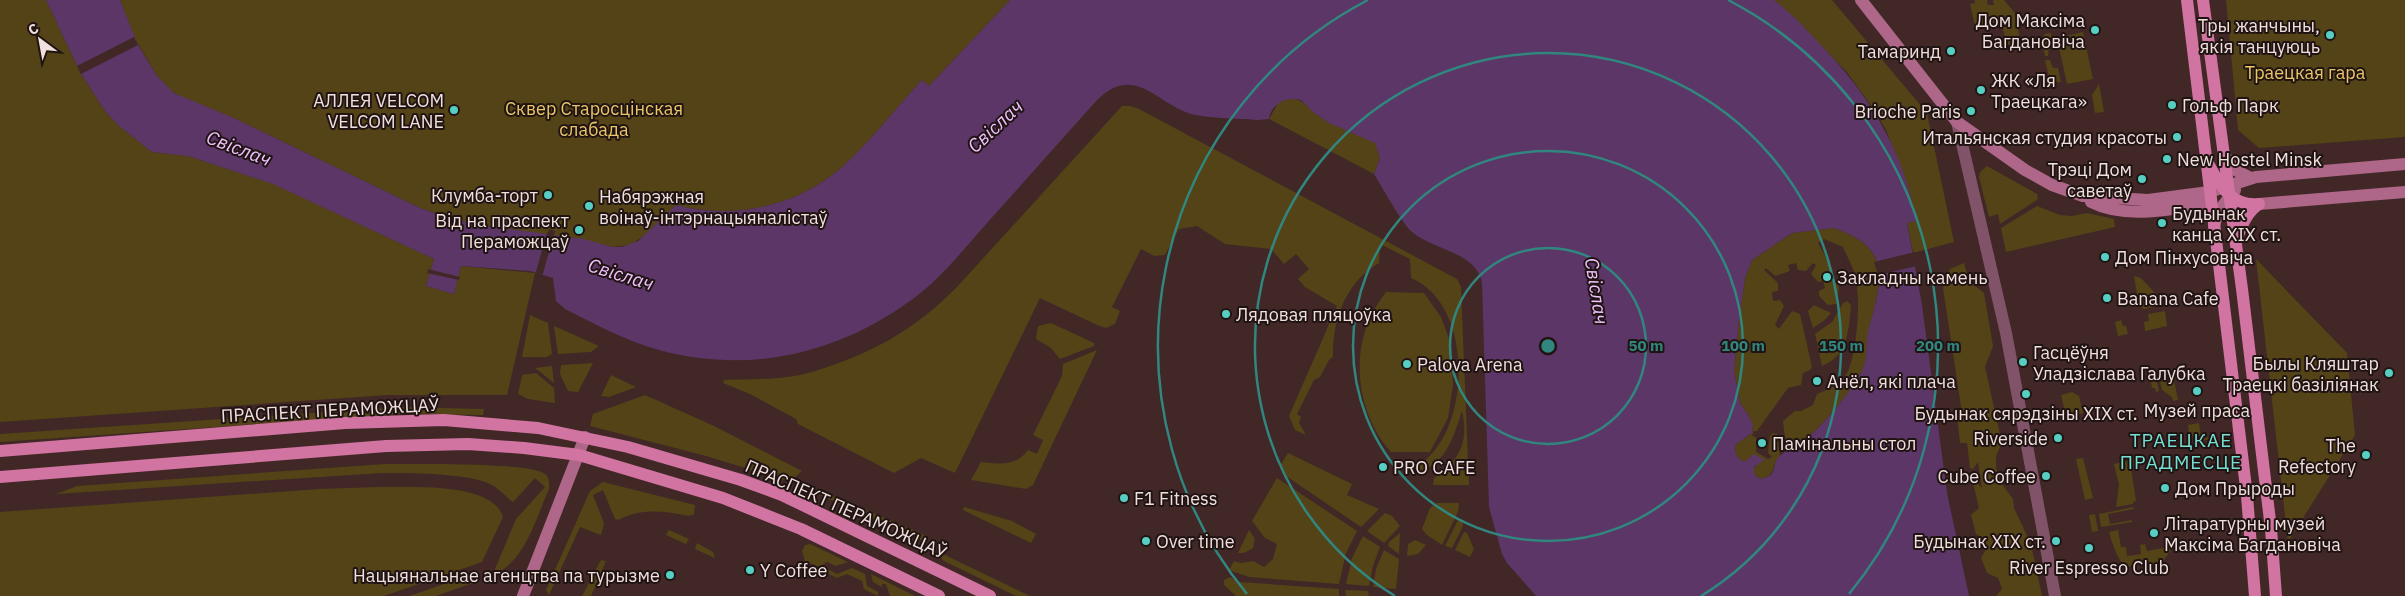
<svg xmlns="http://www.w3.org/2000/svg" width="2405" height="596" font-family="'IBM Plex Sans',sans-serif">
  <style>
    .green { fill: #534317 }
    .water { fill: #5b3667; fill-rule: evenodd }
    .pier { fill: #412726 }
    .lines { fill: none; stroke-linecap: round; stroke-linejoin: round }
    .street { stroke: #815369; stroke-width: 12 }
    .secondary { stroke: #ae6689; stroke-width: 12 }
    .primary { stroke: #d174a1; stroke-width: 12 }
    .ring { fill: none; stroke: #31867f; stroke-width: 2.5 }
    .poi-dot { fill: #57cec2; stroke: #201413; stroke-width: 2 }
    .labels { text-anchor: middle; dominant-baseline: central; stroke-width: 4; stroke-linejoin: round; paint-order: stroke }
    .poi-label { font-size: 18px; fill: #f0dfdd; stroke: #201413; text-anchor: start }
    .park-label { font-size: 18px; fill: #ebc669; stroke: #201413 }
    .street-label { font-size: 18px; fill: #f0dfdd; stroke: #201413 }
    .water-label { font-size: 19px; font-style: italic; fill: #efc1fe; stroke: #201413 }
    .neighbourhood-label { font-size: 19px; letter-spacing: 1px; fill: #76dfd4; stroke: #201413 }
    .centre { fill: #31867f; stroke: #201413; stroke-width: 2.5 }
    .ring-label { font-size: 15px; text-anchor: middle; font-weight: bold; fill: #31867f; stroke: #201413; stroke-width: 4; stroke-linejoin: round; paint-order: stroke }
  </style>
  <rect width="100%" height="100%" fill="#412726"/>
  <path class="green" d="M0,0H46L81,74L105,111L119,126L152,152L188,156L274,184L434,259L426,286L454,294L461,266L535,273L507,395H388L0,422Z
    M120,0H1010L929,86L922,80C895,109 870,142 841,168C796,207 733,220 676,205L648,233L630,245L612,247L575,238L554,236L555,231L549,229L547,235L459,221L420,208L234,118L181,97L167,88L157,76L134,37Z
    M1774,0H1832L1927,113L1954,242L1913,253L1907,223L1908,188L1886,130L1875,111L1846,71Z
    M1975,0H1987L1988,5H1994L1993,0H2004L2015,13L2021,44L2015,47L2007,44L2001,21L1975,26L1970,4L1975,3Z
    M2226,0H2405V137L2259,148L2238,130Z
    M2083,32L2093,79L2067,84L2057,38Z
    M2051,33L2053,45L2049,46L2048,56H2045L2041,40L2045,34Z
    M2045,60H2050L2053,68H2058L2061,82H2056L2049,77Z
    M2099,84L2104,112L2095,113L2092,95Z
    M1290,98C1305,99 1310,111 1322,118C1338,129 1358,132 1375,143L1380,158L1374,174L1269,119L1278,103Z
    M1122,106H1130L1139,109L1457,279L1461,287L1469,485H1433L1434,478C1460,460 1469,442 1462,411C1454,435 1447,463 1419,472L1420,464C1472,429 1474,304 1411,278L1410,259L1380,244L1379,263C1346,282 1332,320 1333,357L1329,360L1320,377L1314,380L1297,414L1301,417L1299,423L1306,435L1295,430L1289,416L1337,306L1305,287L1298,279L1309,269L1296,254L1284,264L1271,249L1225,244L1197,226L1179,229L1165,255L1154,256L1141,249L1112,307L1120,311L1115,324L1106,328L1097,325L1040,298L955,473L921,458L894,473L798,424L796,419L750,394L723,383L724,380C753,379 785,380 812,372C871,354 913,331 956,288Z
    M1987,166L2037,194L2038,199L2000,224L1998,214L1989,217L1979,177L1980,172Z
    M2037,206L2060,215L2072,216L2087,213L2114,219L2115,227L2006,252L2001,228Z
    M1834,228C1893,248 1881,280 1869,329C1867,340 1870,352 1866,363C1857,387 1812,440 1789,451L1786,447L1783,421L1795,411H1801L1813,405L1817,394C1826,390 1837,386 1844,378C1855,364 1858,323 1858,305C1859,296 1855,290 1859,282L1843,247L1824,239L1818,243L1833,270L1830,272L1832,278L1839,287L1837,304L1828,305L1819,296V291L1825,288L1823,281L1818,282L1811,274L1816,265L1813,263L1806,271L1798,270L1796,263L1788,265L1790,271L1775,276L1766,268L1764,270L1778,283V291L1772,292L1773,301L1780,300L1784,306L1775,325L1779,329L1792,311L1800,314L1812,367L1810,370L1803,373L1801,385L1788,388L1757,431H1754L1752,436L1756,437V452L1768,459L1772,457L1768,453L1770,436L1773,433L1777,434L1780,455C1771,466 1776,477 1760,479L1754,474V468L1758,463L1750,460L1744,462C1736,457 1735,454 1735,445L1752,433L1753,425L1749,416L1740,403L1734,371L1739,320L1745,278L1752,260L1792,233Z
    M2256,259L2347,353L2355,435L2288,542Z
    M1964,263L1969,281L1984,293L1993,346L1985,367L2002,443L1996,456V467L1999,480L2013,499L2014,508L2031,544L2042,596H1996L2002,589L1998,578L1987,573L1981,558L1985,551L1982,538L1976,534L1971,515L1979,508L1973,483L1975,481L1982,488L1978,462L1973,469L1970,468L1967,443H1960L1957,417L1962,413L1943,288L1950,269Z
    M2134,276L2141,278L2165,304L2144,309L2139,306Z
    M1386,292L1424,293L1441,317L1451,344L1453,385L1448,418L1430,452H1391C1360,418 1350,362 1370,318C1374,309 1380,300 1386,292Z
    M1847,301L1851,305C1849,329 1848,356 1822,366L1815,334L1832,322L1843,303Z
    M1814,305L1831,313L1826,319L1813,328L1808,311Z
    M2165,311L2167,326L2145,331L2144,322L2149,321L2148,314Z
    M530,315L548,323L552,354L547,357H522Z
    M2121,320L2123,326H2126L2128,334L2118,336L2115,322Z
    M1051,323L1094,343V346L1060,359L1051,348L1036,339L1038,326Z
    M554,326L599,346L591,352L558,354Z
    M1097,350L1033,485L1026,489L971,480L981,462C1001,464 1015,467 1028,450L1037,454L1043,440L1033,435L1062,376L1063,364Z
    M593,363L578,392L568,391L560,374L561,365Z
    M552,366L554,383L535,368Z
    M2154,369L2159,391L2156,392L2155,388H2152L2149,370Z
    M536,373L554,388L555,403L528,399L518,394L522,375Z
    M611,375L636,387L609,397L601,396Z
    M2174,380L2178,400L2173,401L2172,397L2162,390L2160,382Z
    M2072,392L2079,396L2083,413L2075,415L2065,412L2061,395Z
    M645,395L714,426L802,471L793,479L784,480L706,456L590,426L593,414Z
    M403,407L484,409L483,415L402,414L0,442V434Z
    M2199,423L2201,438L2217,436V438L2200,441L2189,434L2188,425Z
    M1288,453L1352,484L1347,495L1379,509L1361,527L1283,474L1280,466Z
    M2083,458L2093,498L2085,500L2076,459Z
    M2135,459L2137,466L2131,468L2136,501L2133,502V504L2116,507L2119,485L2114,464Z
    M385,464C409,464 532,462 545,474C550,478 549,483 549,489C535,520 526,561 492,576L516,519L545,487L535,478L513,502C505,496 496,486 488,483C463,473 409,473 382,473L56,494L77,486Z
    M1277,478L1357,531L1346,553L1339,584L1249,577L1229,570L1234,561L1241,563L1253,561L1264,567L1273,559L1277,544L1265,538L1252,521Z
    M603,482L695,505L694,514L689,516C663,511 642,508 618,520L615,519L603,490L593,495L604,523L601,535L580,527L549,595L546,590L590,491Z
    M378,487C409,488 492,481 503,517L482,562L384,596H0V512L320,489Z
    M816,489L925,535V539L923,541L815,493Z
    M1437,503H1459L1458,512L1442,545L1427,535L1422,529L1430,508Z
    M964,507L1012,521L1036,534L1031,543L963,510Z
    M2133,507L2134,509L2108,514L2110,524L2132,520V522L2101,527L2099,514Z
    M1385,513L1392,516L1400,526L1384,543L1367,531Z
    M2095,514L2098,531L2092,532L2089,515Z
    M1458,520H1462L1463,526L1452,548L1445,546Z
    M669,530L689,539L686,544L666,535Z
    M1249,530L1255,539L1253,548L1244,553H1238Z
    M2118,530L2121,547H2126L2127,556L2141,554L2140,545L2145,544L2147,551L2174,546L2161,564L2144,567L2135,562L2127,569C2118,562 2112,543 2109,532Z
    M1464,532L1467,533L1474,549L1470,557L1455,550Z
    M1400,533L1399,554L1388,546L1389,542Z
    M1363,536L1380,547L1373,566L1369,586L1346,584L1352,558Z
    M1415,540L1426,545L1418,554L1407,556L1408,544Z
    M697,543L713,552L715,558L695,549Z
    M810,544L848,562L836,566L827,562L819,567L805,561L802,551L805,545Z
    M1384,550L1399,559L1396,589L1373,587L1376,569Z
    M945,555L1030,596H1016L942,560V556Z
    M601,560L606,561L591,596H582Z
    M852,568L865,574L867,586L878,592V596L864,589L862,581L847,574L837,578L825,572L828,569L837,574Z
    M473,574V583L436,596H409Z
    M871,574L915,596H890L886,584H882V587L873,582Z
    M1230,577L1239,582L1339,589V596H1236L1224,585V580Z
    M1345,590L1368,591L1369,596H1346Z"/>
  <path class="water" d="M46,0H120L138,45L157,76L174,93L234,118L420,208L446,217L474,224L584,239L612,247H622L638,241L676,205C733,220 796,207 841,168C870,142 895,109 922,80L929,86L1010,0H1774C1790,12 1804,27 1818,42C1868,93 1904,150 1916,221L1907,223L1922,305L1947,493L1969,596H1536L1507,563L1502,554L1489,507L1482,283C1477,252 1433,250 1412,232C1403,225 1382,187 1374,174L1380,158L1375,143L1329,123L1313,112L1301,100C1286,96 1271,104 1269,119L1258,120C1238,118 1207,119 1188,113C1155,101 1134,65 1098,99C1061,140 1024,182 987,223C963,250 940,280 910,301C835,355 748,374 659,350C626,341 595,324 565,309L556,301L553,278L530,271L461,266L454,294L426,286L434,259L273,184L188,156L152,152L119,126L105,111L81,74ZM1834,228C1896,249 1880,283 1868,332C1865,347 1869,359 1861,373C1845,399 1823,426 1799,445C1794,449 1787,450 1782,454C1769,463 1781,476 1760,479L1754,474V467L1764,460L1754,454L1744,462C1736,457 1735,454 1735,445L1752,433L1753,425L1749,416L1740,403L1734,371L1739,320L1745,278L1752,260L1792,233Z"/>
  <path class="pier" d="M134,37L138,45L81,74L77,66Z
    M547,233L554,234L542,277L535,275Z
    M1915,252L1917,266L1878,275L1874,262Z
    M428,269L460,277L459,280L427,273Z"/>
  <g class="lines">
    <path class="street" d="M1957,122L2006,333L2055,596"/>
    <path class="secondary" d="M1861,0L1957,122L2025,170L2052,185L2083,196L2148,200L2209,192L2256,177L2405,164
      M2225,156L2235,170L2251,178
      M2091,202C2124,219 2169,210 2204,204L2210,208
      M2259,204L2405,192
      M2214,226L2218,212L2235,190
      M523,596L585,437"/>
    <path class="primary" d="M2187,0L2247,496L2255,596
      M2203,0L2242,289L2271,529L2276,596
      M2209,165C2220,186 2232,207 2259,204
      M2236,240C2241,227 2247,211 2259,204
      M0,451L345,423L444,420L538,428L628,447L741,480L782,495L990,596
      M0,477L386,446L468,444L524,448L579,455L723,498L801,529L939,596"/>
  </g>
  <g class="ring">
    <circle cx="1548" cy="346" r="98"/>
    <circle cx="1548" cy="346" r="195"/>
    <path d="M1395 596A293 293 0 1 1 1701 596"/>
    <path d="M1247 594A390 390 0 0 1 1368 0M1728 0A390 390 0 0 1 1849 594"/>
  </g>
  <g class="poi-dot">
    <circle cx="2095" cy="30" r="5"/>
    <circle cx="2330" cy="35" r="5"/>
    <circle cx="1951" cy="51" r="5"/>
    <circle cx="1981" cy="90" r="5"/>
    <circle cx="2172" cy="105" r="5"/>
    <circle cx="454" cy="110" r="5"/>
    <circle cx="1971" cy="111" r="5"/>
    <circle cx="2177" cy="137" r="5"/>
    <circle cx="2167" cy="159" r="5"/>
    <circle cx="2142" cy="179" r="5"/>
    <circle cx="548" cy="195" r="5"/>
    <circle cx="589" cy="206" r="5"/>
    <circle cx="2162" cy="223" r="5"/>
    <circle cx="579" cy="230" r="5"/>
    <circle cx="2105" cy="257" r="5"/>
    <circle cx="1827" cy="277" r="5"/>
    <circle cx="2107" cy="298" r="5"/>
    <circle cx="1226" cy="314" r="5"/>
    <circle cx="2023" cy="362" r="5"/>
    <circle cx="1407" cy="364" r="5"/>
    <circle cx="2389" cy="373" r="5"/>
    <circle cx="1817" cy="381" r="5"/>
    <circle cx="2197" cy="391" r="5"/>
    <circle cx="2026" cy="394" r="5"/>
    <circle cx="2058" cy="438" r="5"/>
    <circle cx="1762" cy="443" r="5"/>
    <circle cx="2366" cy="455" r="5"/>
    <circle cx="1383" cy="467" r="5"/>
    <circle cx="2046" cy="476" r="5"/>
    <circle cx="2165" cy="488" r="5"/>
    <circle cx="1124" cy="498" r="5"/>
    <circle cx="2154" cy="533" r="5"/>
    <circle cx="1146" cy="541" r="5"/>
    <circle cx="2056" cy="541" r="5"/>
    <circle cx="2089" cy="548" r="5"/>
    <circle cx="750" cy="570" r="5"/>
    <circle cx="670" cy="575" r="5"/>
  </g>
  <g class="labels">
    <g class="poi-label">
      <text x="2085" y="20" text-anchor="end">Дом Максіма<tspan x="2085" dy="21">Багдановіча</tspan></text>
      <text x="2320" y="25" text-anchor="end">Тры жанчыны,<tspan x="2320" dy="21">якія танцуюць</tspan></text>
      <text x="1941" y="51" text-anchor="end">Тамаринд</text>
      <text x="1991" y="80">ЖК «Ля<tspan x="1991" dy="21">Траецкага»</tspan></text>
      <text x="444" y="100" text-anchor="end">АЛЛЕЯ VELCOM<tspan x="444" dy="21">VELCOM LANE</tspan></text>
      <text x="2182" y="105">Гольф Парк</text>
      <text x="1961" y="111" text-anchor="end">Brioche Paris</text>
      <text x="2167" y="137" text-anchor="end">Итальянская студия красоты</text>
      <text x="2177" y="159">New Hostel Minsk</text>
      <text x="2132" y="169" text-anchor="end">Трэці Дом<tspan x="2132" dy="21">саветаў</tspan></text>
      <text x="538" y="195" text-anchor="end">Клумба-торт</text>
      <text x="599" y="196">Набярэжная<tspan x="599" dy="21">воінаў-інтэрнацыяналістаў</tspan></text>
      <text x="2172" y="213">Будынак<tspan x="2172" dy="21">канца ХІХ ст.</tspan></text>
      <text x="569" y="220" text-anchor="end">Від на праспект<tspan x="569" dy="21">Пераможцаў</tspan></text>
      <text x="2115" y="257">Дом Пінхусовіча</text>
      <text x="1837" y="277">Закладны камень</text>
      <text x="2117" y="298">Banana Cafe</text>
      <text x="1236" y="314">Лядовая пляцоўка</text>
      <text x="2033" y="352">Гасцёўня<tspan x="2033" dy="21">Уладзіслава Галубка</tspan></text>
      <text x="2379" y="363" text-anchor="end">Былы Кляштар<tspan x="2379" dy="21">Траецкі базіліянак</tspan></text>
      <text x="1417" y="364">Palova Arena</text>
      <text x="1827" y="381">Анёл, які плача</text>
      <text x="2197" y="410" text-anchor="middle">Музей праса</text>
      <text x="2026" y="413" text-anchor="middle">Будынак сярэдзіны XIX ст.</text>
      <text x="2048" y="438" text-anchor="end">Riverside</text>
      <text x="1772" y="443">Памінальны стол</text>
      <text x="2356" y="445" text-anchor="end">The<tspan x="2356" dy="21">Refectory</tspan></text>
      <text x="1393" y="467">PRO CAFE</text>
      <text x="2036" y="476" text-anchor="end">Cube Coffee</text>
      <text x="2175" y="488">Дом Прыроды</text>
      <text x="1134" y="498">F1 Fitness</text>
      <text x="2164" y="523">Літаратурны музей<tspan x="2164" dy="21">Максіма Багдановіча</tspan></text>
      <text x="1156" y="541">Over time</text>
      <text x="2046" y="541" text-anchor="end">Будынак XIX ст.</text>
      <text x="2089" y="567" text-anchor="middle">River Espresso Club</text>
      <text x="760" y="570">Y Coffee</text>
      <text x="660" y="575" text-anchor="end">Нацыянальнае агенцтва па турызме</text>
    </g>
    <g class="park-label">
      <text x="2305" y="72">Траецкая гара</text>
      <text x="594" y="108">Сквер Старосцінская<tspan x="594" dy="21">слабада</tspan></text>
    </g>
    <g class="street-label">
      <text transform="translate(330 410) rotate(-3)">ПРАСПЕКТ ПЕРАМОЖЦАЎ</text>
      <text transform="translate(846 509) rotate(24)">ПРАСПЕКТ ПЕРАМОЖЦАЎ</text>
    </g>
    <g class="water-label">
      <text transform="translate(995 126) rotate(-43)">Свіслач</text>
      <text transform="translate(239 148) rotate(21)">Свіслач</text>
      <text transform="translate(621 274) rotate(17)">Свіслач</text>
      <text transform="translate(1597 291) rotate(81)">Свіслач</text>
    </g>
    <g class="neighbourhood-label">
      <text x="2181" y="440">ТРАЕЦКАЕ<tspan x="2181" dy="22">ПРАДМЕСЦЕ</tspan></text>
    </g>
  </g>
  <circle cx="1548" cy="346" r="8" class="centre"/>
  <g class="ring-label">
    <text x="1646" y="351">50 m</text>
    <text x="1743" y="351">100 m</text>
    <text x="1841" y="351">150 m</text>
    <text x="1938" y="351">200 m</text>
  </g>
  <g transform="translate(40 40) rotate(328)" stroke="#201413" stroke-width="4" paint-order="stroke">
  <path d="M0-4L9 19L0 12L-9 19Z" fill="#f0dfdd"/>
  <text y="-8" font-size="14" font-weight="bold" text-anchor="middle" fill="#f0dfdd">С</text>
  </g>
</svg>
